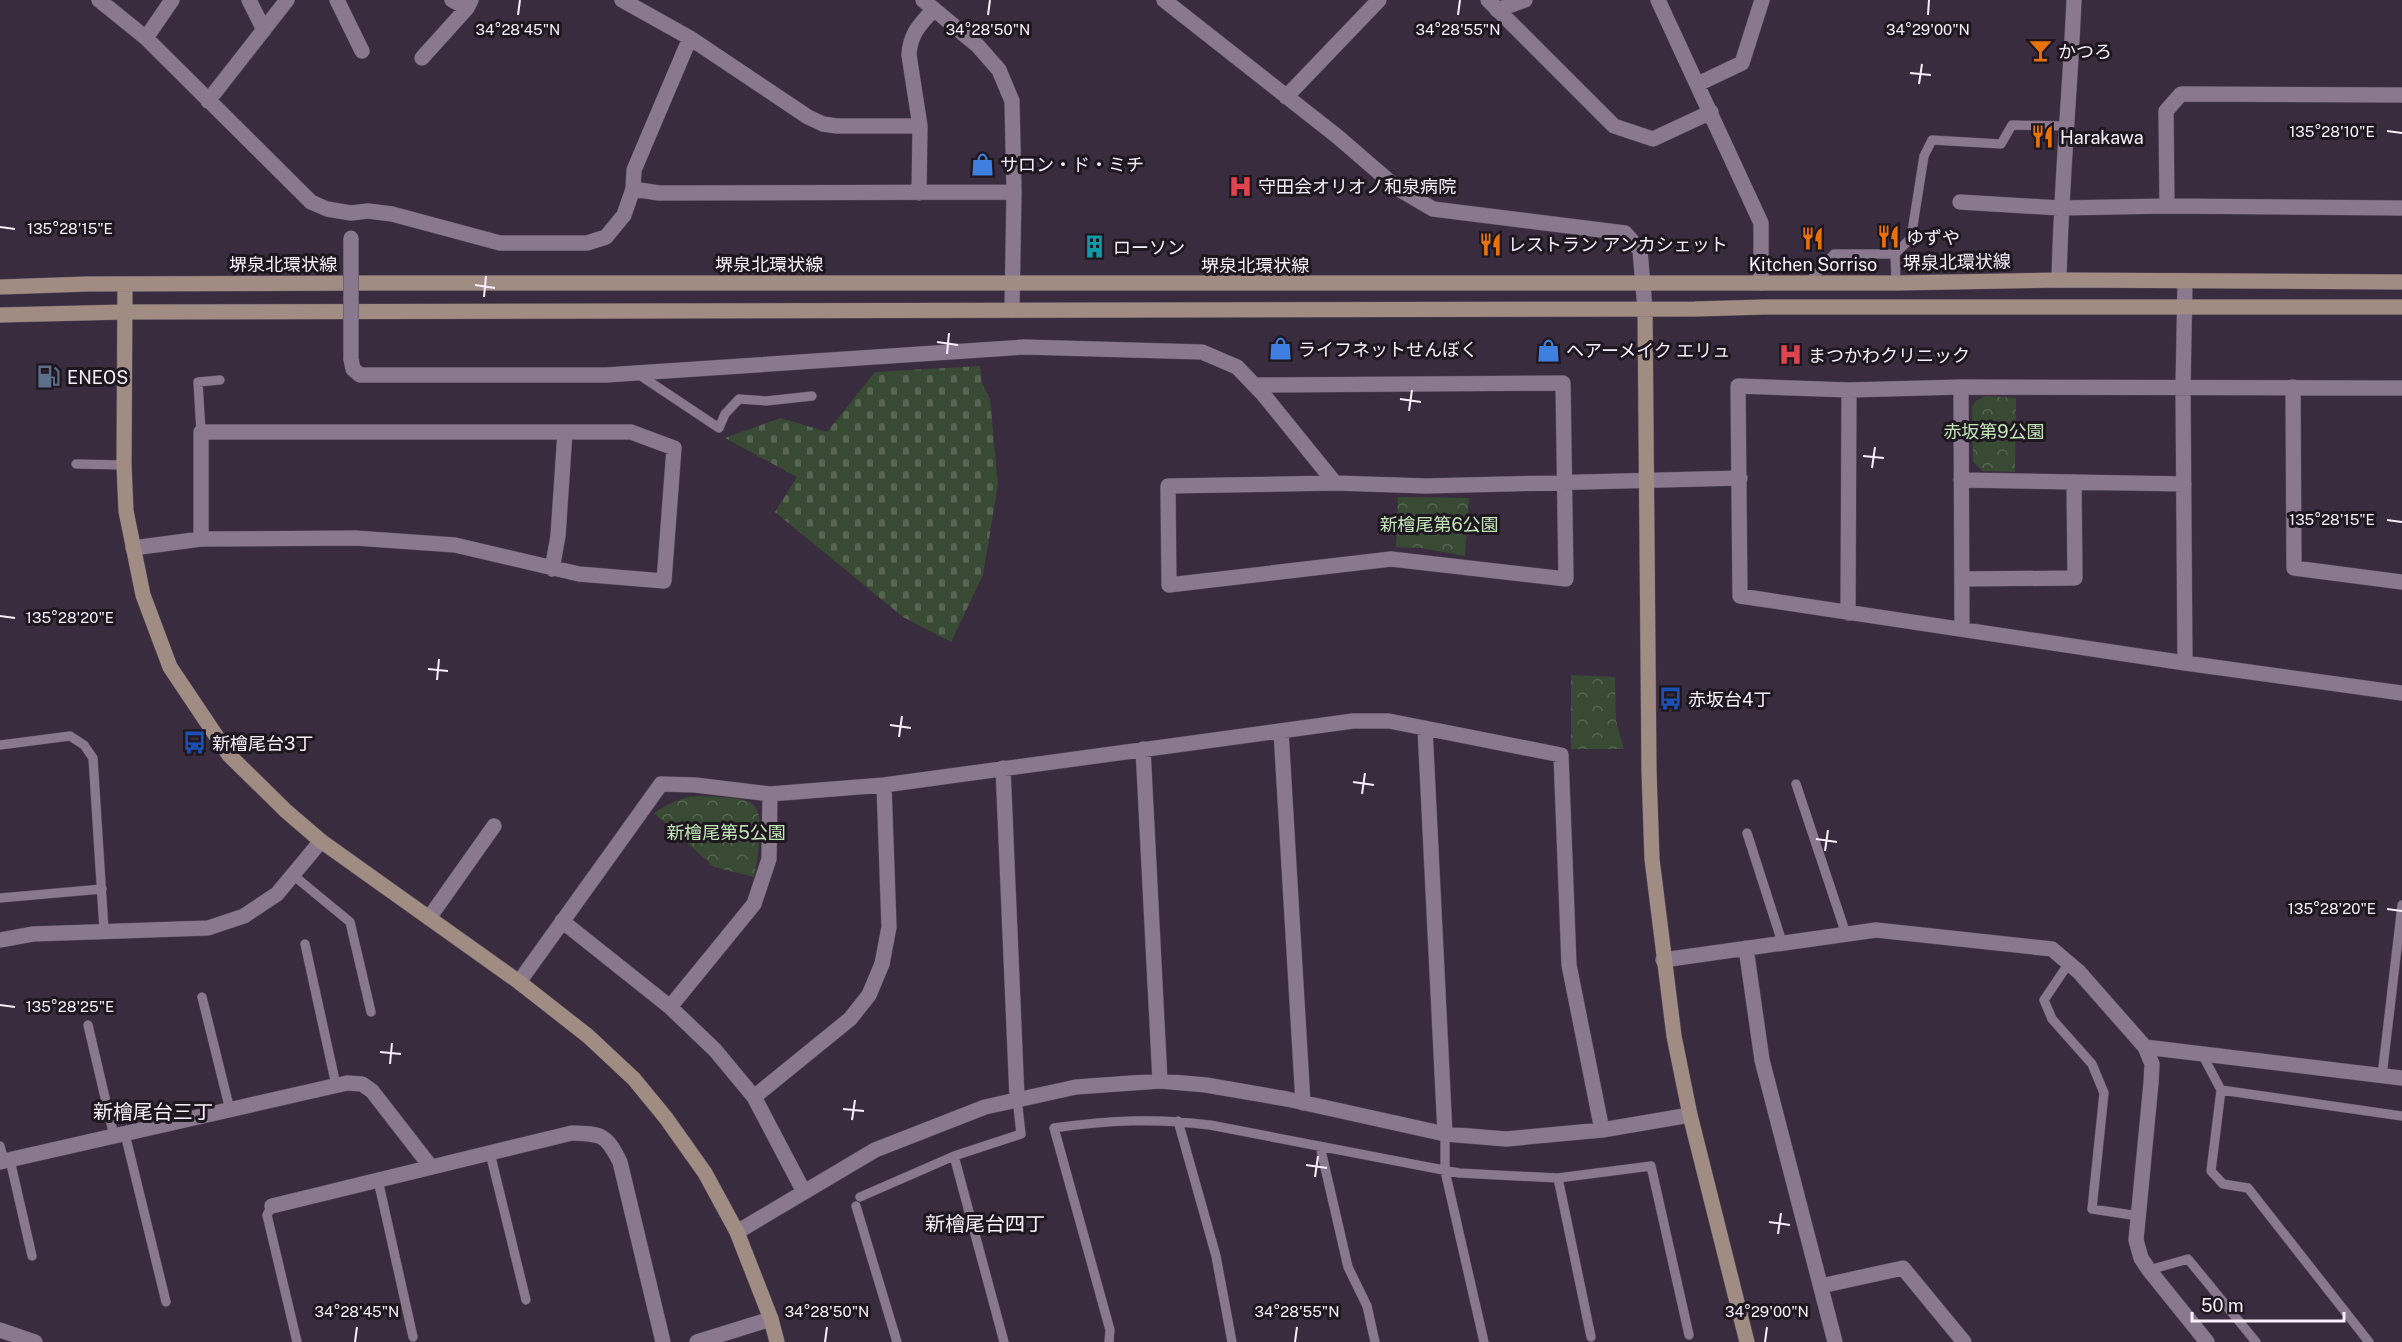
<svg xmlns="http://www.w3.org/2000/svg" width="2402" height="1342" font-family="'Public Sans','Noto Sans JP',sans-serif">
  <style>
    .forest { fill: url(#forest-crowns) }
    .cemetery { fill: url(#cemetery-stones) }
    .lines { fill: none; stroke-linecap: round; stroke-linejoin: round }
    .lane-casing { stroke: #554959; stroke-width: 10 }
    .street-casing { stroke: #554959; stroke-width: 16 }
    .secondary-casing { stroke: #554959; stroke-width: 16 }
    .lane { stroke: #8a788f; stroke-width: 9 }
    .street { stroke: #8a788f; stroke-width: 15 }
    .secondary { stroke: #a08c82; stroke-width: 15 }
    .street-bridge-casing { stroke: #554959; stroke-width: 16; stroke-linecap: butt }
    .street-bridge { stroke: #8a788f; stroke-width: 15 }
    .ticks { fill: none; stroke: #f9effc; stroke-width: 2 }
    .labels { text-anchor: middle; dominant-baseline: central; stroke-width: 6; stroke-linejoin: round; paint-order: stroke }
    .poi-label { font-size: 18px; fill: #f9effc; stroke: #1e1720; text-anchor: start }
    .street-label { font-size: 18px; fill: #f9effc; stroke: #1e1720 }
    .park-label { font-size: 18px; fill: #c2e6b7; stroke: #1e1720 }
    .neighbourhood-label { font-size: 20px; fill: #f9effc; stroke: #1e1720 }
    .ticks-label { font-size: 15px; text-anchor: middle; fill: #f9effc; stroke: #1e1720; stroke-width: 6; stroke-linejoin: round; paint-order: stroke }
  </style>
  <defs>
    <pattern id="forest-crowns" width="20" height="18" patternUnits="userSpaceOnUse" patternTransform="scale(1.5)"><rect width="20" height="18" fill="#394a34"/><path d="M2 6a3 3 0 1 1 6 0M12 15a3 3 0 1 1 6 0" fill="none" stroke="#566452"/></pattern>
    <pattern id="cemetery-stones" width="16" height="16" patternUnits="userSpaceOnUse" patternTransform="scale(1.5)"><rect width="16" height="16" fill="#394a34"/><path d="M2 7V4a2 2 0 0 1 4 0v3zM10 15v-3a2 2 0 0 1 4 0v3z" fill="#566452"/></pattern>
  </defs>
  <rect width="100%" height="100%" fill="#3a2c3f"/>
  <path class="forest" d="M1986,396L2016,398L2015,472L1983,471L1973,462L1972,407L1976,401Z
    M1398,497L1469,498L1465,556L1421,548L1396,547Z
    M1571,675L1615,677L1616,721L1624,749H1571Z
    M698,796C713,797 735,796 749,802C768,809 757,860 754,877L714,867L654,813C668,804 681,797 698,796Z"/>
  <path class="cemetery" d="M980,366L982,383L990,399L998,485L983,575L951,642L903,617L775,512L797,477L725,438L781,418L827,432L875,372Z"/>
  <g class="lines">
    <defs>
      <path id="lane" d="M1808,283L1834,254H1895
        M1896,283L1895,254L1911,238L1924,156L1932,140L2001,144L2012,125L2067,126
        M638,374L719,428L725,414L739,399L766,401L812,396
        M201,432L198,382L220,380
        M76,464L124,465
        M0,745L70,736L84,745L93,758L104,930
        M1796,784L1846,934
        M1747,833L1782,942
        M293,875L350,922L371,1012
        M0,898L102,889
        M305,944L336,1085
        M2069,963L2044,1000L2052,1019L2092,1064L2104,1093L2092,1209L2139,1216
        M202,997L230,1110
        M88,1025L114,1136
        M2202,1054L2221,1090L2211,1171L2223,1184L2248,1188L2369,1342
        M2382,1076L2402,905
        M2221,1090L2402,1116
        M1178,1121L1216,1256L1232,1342
        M125,1134L166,1302
        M1445,1134V1171L1484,1342
        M0,1146L4,1161
        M1320,1146L1348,1267L1367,1306L1375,1342
        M490,1153L526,1300
        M954,1156L1004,1342
        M10,1160L32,1256
        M1558,1178L1591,1337
        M378,1180L413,1337
        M860,1197L954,1156L1021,1134L1017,1098
        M272,1206L267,1215L297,1342
        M856,1206L897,1342
        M2149,1270L2188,1259L2256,1342
        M1109,1342L1110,1330L1054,1128C1109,1120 1155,1118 1210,1125L1459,1173L1558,1178L1651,1166L1689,1335"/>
      <path id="street" d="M99,0L146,38L311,202L327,209L351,213L368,211L392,214L500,243H587L606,237L624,215L633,189L659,193L1014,192L1012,310
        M249,0L264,30
        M337,0L362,51
        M452,0L467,8
        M622,0L690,38L808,117L823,124L837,126H920L919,193
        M923,0L978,46L999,70L1012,101L1014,192
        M1164,0L1338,137L1397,188L1433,209L1625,233L1640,250L1645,309
        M1488,0L1614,126L1653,139L1711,112
        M1658,0L1761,223V283
        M1497,10L1525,0
        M146,38L172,0
        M422,58L467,8L471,0
        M1698,84L1742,63L1762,0
        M1286,97L1379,0
        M208,101L287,0
        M920,126L909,55C910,34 920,24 934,9
        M633,189L634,170L690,38
        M1960,202L2060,208L2167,206L2402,208
        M2167,206L2166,111L2181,94L2402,95
        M2059,280C2061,186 2070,93 2074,0
        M351,359L353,369L360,375H606L1024,347L1202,352L1237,367L1263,394L1335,483L1426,486L1740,478
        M1254,385L1563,383L1566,579L1391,559L1169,585L1168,486L1335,483
        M1961,387L1962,628
        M2293,387L2294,568L2402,582
        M2402,388L1961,387L1849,390L1738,386L1740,596L2185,663L2402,693
        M1961,480L2184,484
        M133,548L201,539L355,538L455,545L579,574L664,581L674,448L631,432H201V539
        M552,569L558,536L565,432
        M1962,579L2075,578L2074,482
        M1848,613L1849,390
        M2185,663L2183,388L2185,281
        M1425,728L1445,1134
        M1281,731L1303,1103
        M1143,749L1160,1081
        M1003,768L1017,1098
        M429,918L494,826
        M562,921L670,1007L715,1050L754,1097L804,1192
        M0,940L33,934L208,928L244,916L277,894L321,841
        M1746,948L1762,1060L1835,1342
        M1663,960L1876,930L2052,949L2079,972L2145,1047L2152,1064L2151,1083L2136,1240L2141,1258L2149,1270L2207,1342
        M519,982L661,784L695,785L770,794L884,785L1353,721H1389L1561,755L1569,965L1602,1130
        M670,1007L754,904L769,859L770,794
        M2145,1047L2402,1078
        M754,1097L850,1019L869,995L882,964L889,927L884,785
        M0,1162L347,1083L362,1084L372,1091L431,1167
        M272,1206L572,1133C602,1134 606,1134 620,1162L663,1342
        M737,1232L875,1150L985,1107L1076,1087L1160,1081L1206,1085L1287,1099L1445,1134L1506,1139L1602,1130L1690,1115
        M1821,1286L1903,1268L1964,1342
        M0,1330L35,1342
        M697,1342L771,1319"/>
      <path id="secondary" d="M125,285L124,465L126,511L143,595L170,667L229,755L286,811L321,841L519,982L588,1036L634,1079L666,1118L705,1173L737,1232L771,1319L777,1342
        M0,287L88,284L370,283H1896L2059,280L2402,282
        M1645,309L1649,771L1652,859L1674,1036L1690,1115L1747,1342
        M0,315L125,312L1695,309L1764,307H2402"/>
    </defs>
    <use href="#lane" class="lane-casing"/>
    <use href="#street" class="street-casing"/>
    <use href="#secondary" class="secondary-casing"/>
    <use href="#lane" class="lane"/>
    <use href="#street" class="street"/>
    <use href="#secondary" class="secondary"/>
    <defs>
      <path id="street-bridge" d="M351,238V359"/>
    </defs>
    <use href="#street-bridge" class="street-bridge-casing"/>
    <use href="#street-bridge" class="street-bridge"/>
  </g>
  <path class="ticks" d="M518,15L520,0M988,15L990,0M1458,15L1460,0M1928,15L1929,0M1910,73L1931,75M1919,84L1922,64M2387,131L2402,133M0,227L15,229M475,285L495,288M484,297L486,276M937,342L958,345M947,354L949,333M1400,399L1421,402M1409,411L1412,390M1863,456L1884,458M1872,468L1875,447M2387,520L2402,522M0,616L15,618M428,669L448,671M437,680L439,659M890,725L911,728M899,737L902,716M1353,782L1374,785M1362,794L1365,773M1816,839L1837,842M1825,851L1828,830M2387,909L2402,911M0,1005L15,1007M380,1052L401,1054M390,1064L392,1043M843,1109L864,1111M852,1120L855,1100M1306,1165L1327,1168M1315,1177L1318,1156M1769,1222L1790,1225M1778,1234L1781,1213M355,1342L357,1327M825,1342L827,1327M1295,1342L1297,1327M1765,1342L1767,1327"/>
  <defs>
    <symbol id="bar-bare" viewBox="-9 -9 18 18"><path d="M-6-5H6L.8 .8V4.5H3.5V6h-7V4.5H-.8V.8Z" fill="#e8710a" stroke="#1e1720" stroke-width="2.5" paint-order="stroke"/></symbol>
    <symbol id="restaurant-bare" viewBox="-9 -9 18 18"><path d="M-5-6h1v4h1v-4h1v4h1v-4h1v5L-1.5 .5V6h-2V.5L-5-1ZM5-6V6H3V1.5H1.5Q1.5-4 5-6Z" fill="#e8710a" stroke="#1e1720" stroke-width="2.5" paint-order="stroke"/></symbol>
    <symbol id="shop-bare" viewBox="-9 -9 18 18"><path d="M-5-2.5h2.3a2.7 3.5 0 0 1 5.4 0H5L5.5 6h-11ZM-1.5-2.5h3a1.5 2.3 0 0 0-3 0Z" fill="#3f7fe0" stroke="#1e1720" stroke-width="2.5" paint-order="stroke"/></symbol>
    <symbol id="hospital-bare" viewBox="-9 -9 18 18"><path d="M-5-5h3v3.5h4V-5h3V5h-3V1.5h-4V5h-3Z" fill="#e0444e" stroke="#1e1720" stroke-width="2.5" paint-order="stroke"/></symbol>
    <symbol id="building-bare" viewBox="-9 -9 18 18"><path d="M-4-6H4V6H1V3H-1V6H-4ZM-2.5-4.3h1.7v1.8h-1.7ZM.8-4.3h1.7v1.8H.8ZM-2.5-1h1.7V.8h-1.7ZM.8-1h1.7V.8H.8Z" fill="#0f9aa8" stroke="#1e1720" stroke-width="2.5" paint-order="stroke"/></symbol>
    <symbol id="fuel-bare" viewBox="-9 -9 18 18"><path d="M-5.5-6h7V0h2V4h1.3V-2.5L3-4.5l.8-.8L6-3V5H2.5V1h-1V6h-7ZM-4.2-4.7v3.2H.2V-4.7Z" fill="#5c6f8a" stroke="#1e1720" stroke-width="2.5" paint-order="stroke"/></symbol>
    <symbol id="bus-bare" viewBox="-9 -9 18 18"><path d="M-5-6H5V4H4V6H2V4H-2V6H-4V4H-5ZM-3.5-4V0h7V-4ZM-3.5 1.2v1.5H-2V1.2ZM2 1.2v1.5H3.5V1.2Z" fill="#1a4fb4" stroke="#1e1720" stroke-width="2.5" paint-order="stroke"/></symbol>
  </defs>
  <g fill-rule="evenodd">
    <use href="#bar-bare" x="2024" y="34" width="33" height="33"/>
    <use href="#restaurant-bare" x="2026" y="120" width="33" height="33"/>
    <use href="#shop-bare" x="966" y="148" width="33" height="33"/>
    <use href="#hospital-bare" x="1224" y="170" width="33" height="33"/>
    <use href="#restaurant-bare" x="1872" y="220" width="33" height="33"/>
    <use href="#restaurant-bare" x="1796" y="222" width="33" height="33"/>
    <use href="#restaurant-bare" x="1474" y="228" width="33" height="33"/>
    <use href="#building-bare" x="1078" y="230" width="33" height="33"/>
    <use href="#shop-bare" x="1264" y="332" width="33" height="33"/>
    <use href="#shop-bare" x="1532" y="334" width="33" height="33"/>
    <use href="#hospital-bare" x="1774" y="338" width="33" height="33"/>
    <use href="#fuel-bare" x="32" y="360" width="33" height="33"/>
    <use href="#bus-bare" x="1654" y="682" width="33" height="33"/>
    <use href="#bus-bare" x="178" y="726" width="33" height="33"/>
  </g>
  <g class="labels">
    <g class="poi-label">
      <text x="2058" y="51">かつろ</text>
      <text x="2060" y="137">Harakawa</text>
      <text x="1000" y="164">サロン・ド・ミチ</text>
      <text x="1258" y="186">守田会オリオノ和泉病院</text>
      <text x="1906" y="237">ゆずや</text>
      <text x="1508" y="244">レストラン アンカシェット</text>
      <text x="1113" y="247">ローソン</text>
      <text x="1813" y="264" text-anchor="middle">Kitchen Sorriso</text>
      <text x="1298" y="349">ライフネットせんぼく</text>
      <text x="1566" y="350">ヘアーメイク エリュ</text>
      <text x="1808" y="355">まつかわクリニック</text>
      <text x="67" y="377">ENEOS</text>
      <text x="1688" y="699">赤坂台4丁</text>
      <text x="212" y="743">新檜尾台3丁</text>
    </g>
    <g class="street-label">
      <text transform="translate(1957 262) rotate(-1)">堺泉北環状線</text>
      <text x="283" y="264">堺泉北環状線</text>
      <text x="769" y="264">堺泉北環状線</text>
      <text x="1255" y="265">堺泉北環状線</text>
    </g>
    <g class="park-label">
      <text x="1994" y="431">赤坂第9公園</text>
      <text x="1439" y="524">新檜尾第6公園</text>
      <text x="726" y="832">新檜尾第5公園</text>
    </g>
    <g class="neighbourhood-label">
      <text x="153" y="1112">新檜尾台三丁</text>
      <text x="985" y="1224">新檜尾台四丁</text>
    </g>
  </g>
  <g class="ticks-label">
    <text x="518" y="35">34°28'45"N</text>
    <text x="988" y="35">34°28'50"N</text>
    <text x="1458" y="35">34°28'55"N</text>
    <text x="1928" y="35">34°29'00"N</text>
    <text x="2332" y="137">135°28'10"E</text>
    <text x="70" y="234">135°28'15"E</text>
    <text x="2332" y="525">135°28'15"E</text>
    <text x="70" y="623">135°28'20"E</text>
    <text x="2332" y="914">135°28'20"E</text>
    <text x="70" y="1012">135°28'25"E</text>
    <text x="357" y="1317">34°28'45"N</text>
    <text x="827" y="1317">34°28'50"N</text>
    <text x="1297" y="1317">34°28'55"N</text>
    <text x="1767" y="1317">34°29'00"N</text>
  </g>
  <path d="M2192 1312v9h152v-9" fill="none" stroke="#f9effc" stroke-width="3"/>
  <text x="2201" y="1312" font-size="18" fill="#f9effc" stroke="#1e1720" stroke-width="4.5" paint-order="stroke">50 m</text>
</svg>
